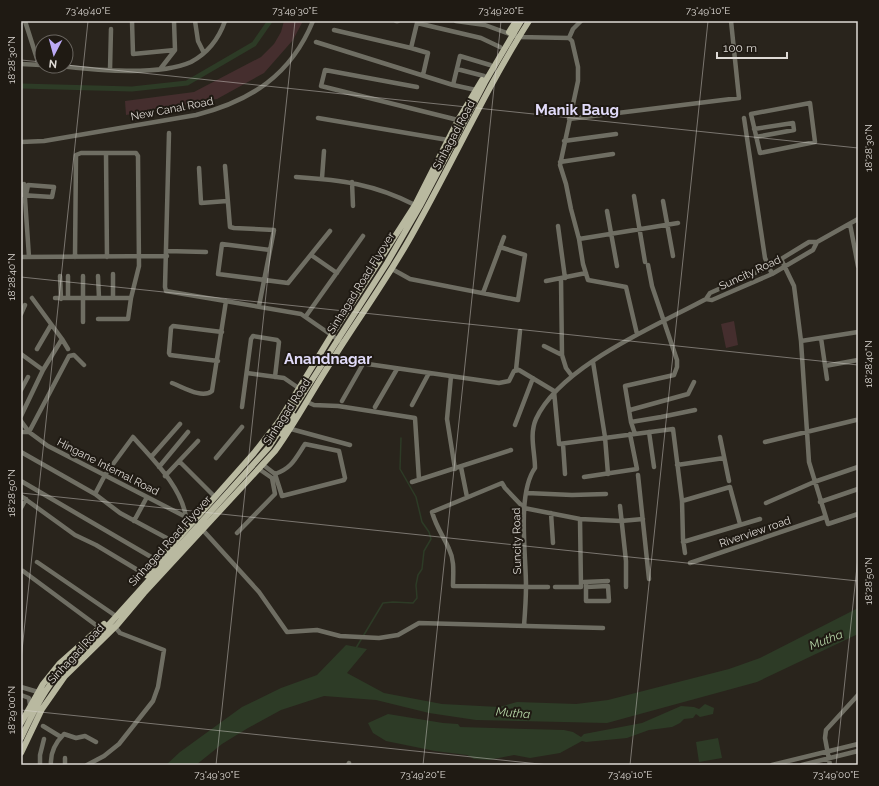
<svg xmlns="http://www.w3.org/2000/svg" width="879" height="786" font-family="Raleway,sans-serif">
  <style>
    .green { fill: #452e2e }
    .water { fill: #2d3b26 }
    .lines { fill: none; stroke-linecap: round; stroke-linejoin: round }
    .stream { stroke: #2d3b26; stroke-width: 1.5 }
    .canal { stroke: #2d3b26; stroke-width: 5 }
    .minor { stroke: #6f6e63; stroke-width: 4.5 }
    .major { stroke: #b9b9a0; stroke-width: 6 }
    .ticks { fill: none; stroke: #dedad5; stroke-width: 1; stroke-opacity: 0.45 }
    .labels { text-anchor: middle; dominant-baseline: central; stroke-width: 4; stroke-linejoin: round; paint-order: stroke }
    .street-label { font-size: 11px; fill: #dedad5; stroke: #1f1a13 }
    .water-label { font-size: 12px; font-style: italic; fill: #b5d4a6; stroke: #1f1a13 }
    .district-label { font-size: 15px; font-weight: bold; fill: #e1dbf9; stroke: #1f1a13 }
    .neatline { fill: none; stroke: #dedad5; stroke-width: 1.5 }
    .ticks-label { font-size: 10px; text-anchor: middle; fill: #dedad5 }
  </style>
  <rect width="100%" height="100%" fill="#29241c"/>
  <path class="green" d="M284,21H303L293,40L264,73L217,99L126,115L125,101L194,92L261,57L274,44L281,32Z
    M734,321L738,345L726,348L721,324Z"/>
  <path class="water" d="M858,608V634L757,682L607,723L476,720L429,713L376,700L324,696L281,710L248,728L222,744L196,765H166L180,752L242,707L281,688L317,675L346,645L367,649L347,673L384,693L442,704L499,707L517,702L576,704L608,700L729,669L760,658Z
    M705,704L714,708L713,714L700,717L696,714L693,718L684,719L680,723L672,727L649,730L627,738L586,742L582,741L560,753L530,758L514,755L489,760L474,759L467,755L435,751L386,741L373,733L368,723L388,714L443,723L458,724L460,727L564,730L573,732L581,737L584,734L642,723L681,706L694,707L699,709Z
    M718,738L722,758L699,762L696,742Z"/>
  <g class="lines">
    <path class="stream" d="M356,648L383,603L393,602L413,603L417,598L416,585L418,575L422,569L424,551L431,539L429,532L422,522L416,497L400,469L401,438"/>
    <path class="canal" d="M21,86L132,89L187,83L254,44L270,21"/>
    <path class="minor" d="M25,21L39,65
      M132,21L133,54L175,50
      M195,21L198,41L204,53
      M396,21H398
      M456,21L485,25L518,37L569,38L572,41L578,67V81L560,165L566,184L571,209L579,239L583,264L588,280L626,287L637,334
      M334,30L411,48L417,23L481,38L500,47
      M569,38L573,29L581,21
      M316,42L453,85L476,90
      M411,48L428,53L423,75
      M21,64L41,65
      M60,66C93,70 160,76 191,62C208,53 219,38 225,21
      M161,68L175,50L174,21
      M457,69L484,76
      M110,70L111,29
      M453,85L460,56L490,65
      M417,87L325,70L321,86L458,120
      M810,103L815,142L760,153L751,114Z
      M318,118L448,140
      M744,118L765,258L772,274
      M569,119L739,98L731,21
      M754,129L793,123L794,130L756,137
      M169,133L165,287L166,291L301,314L340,341
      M564,141L616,134
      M21,142L44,141L196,115C251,101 291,75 313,21
      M106,153L107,257
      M560,162L613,154
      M225,166L230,227L234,228L274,230L259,306
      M199,168L201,203L227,201
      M296,177C342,180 374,184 415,205
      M322,178L324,151
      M352,182L353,206
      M24,184L29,257
      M21,195L52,197L54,187L28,185L26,195
      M634,196L645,262
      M663,201L673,256
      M607,211L617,266
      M850,224L858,266
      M558,226L565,278
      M579,239L678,223
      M270,250L222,244L218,274L288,283L330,231
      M167,251L206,252
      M311,255L337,273
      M21,257L167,256
      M781,259L794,286L801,341L809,462L828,524L858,514
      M392,269L410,279L518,300L525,255L500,247
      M113,274V298
      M60,276L61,299
      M68,276V298
      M83,276V322
      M98,276L99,298
      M561,279L562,355L566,368L572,376
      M546,281L586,273
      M483,293L504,237
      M55,298H131L139,266L138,156L136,153H81L76,155L75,257
      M706,299L712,300L772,274L813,250L817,242L858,219
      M21,314L25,305
      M306,316L363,236
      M98,319H128L131,298
      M821,338L827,379
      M62,339L68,349
      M801,341L858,332
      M544,346L562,355
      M37,349L51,325
      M21,354L43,370
      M320,354L331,361H347L499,383L509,381L514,371L519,370L554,391
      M218,361L170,355L169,353L171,328L173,326L222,332
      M593,362L605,437L608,474
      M825,366L858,360
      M516,370L520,331
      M247,373L284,378L300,389
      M451,376L447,419L455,469
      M172,383C183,387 202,399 212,391L226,301
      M21,390L28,377
      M554,391L559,444L673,429L682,501L683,539L685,553
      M342,401L363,364
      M307,402L314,405L338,406L415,418L419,480
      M412,405L429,373
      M242,407L251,339L253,336L277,340L279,342L275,377
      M375,407L397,369
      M630,410L688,394L694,382
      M21,416L43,370L62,339L32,298
      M21,421L29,432L48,446L186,517L195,523
      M631,422L625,386L674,375L677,367V360L652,286L648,265
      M515,425L533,378
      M291,429L350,445
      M21,432H29L69,356L74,355L84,365
      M649,432L654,467
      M635,434L631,422L661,417L695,410
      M720,437L729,481
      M765,442L856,420
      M563,444L565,474
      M21,452L95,494L105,475L133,437C153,460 181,486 186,517
      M151,457L180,424
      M216,458L242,427
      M179,461L214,496
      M262,464L275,474L282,496L344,480L345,478L339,451L305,444C295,459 292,468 275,474
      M677,465L724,458
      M159,467L188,432
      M461,467L467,497
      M638,475L649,579
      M165,476L198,441
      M584,477L637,469L630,434
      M21,481L158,561
      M412,482L511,450
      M527,493L572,495L606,494
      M95,494L120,513L174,542
      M21,496L75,535L96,545L146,575
      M682,501L730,487L740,524
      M820,502L858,489
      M766,503L814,482L858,467
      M620,506L626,561V587
      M21,508L26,499
      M524,508L505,488L502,483L432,512C437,529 443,535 449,549C455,561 453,574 453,586L548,587
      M524,508L580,519L621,521L643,519
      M551,513L553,543
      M134,521L147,497
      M201,528L259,592L287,632L317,630L340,636L379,638L398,635L419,623L603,628
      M237,533L275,494L272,478L259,469
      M683,542L760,519
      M37,562L113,614
      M690,563L825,517
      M23,571L100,628
      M584,582L608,581
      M555,587H581L580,519
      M586,587L608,586L609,601H586V582
      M524,626C525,613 526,599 526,586C526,554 517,493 535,468C535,452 529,435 536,419C560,366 656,326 706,299L710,293L768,267L809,242H817
      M21,687L38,692L39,694
      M21,695L29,698L30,705
      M43,726L61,737
      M65,758V765
      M40,765V755L44,739
      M51,765C50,753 56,742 64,734L76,738L85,736L96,742
      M87,765L104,756L119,744L153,701L158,687L164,650L120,633L115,627
      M348,765L349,763
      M772,765L858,744
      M802,765L858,751
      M830,765L825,738L826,730L858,695"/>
    <path class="major" d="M509,32L516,21
      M282,434L294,416
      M146,575L254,453L279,421L331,336L415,205L458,120L482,80
      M21,723L43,684L59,664L104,624
      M21,738C31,717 41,696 55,678C70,660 87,646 104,630L269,447L387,263L420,206L485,82L521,21
      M21,753L42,709L65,676L117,625L144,593L275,451C296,422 313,389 333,359C360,316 390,275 414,231C453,162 486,88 529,21"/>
  </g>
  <path class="ticks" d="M21,60L42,62M66,65L858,148M21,277L858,365M21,493L858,581M21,660L88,21M21,710L549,765M216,765L295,21M423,765L501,21M630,765L708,21M836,765L858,557"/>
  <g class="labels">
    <g class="street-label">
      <text transform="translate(172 109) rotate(-11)">New Canal Road</text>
      <text transform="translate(454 135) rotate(-62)">Sinhagad Road</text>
      <text transform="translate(750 273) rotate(-25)">Suncity Road</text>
      <text transform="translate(361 283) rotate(-58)">Sinhagad Road Flyover</text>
      <text transform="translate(287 412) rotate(-57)">Sinhagad Road</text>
      <text transform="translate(108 467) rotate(27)">Hingane Internal Road</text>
      <text transform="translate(755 532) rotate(-19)">Riverview road</text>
      <text transform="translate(170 541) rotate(-48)">Sinhagad Road Flyover</text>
      <text transform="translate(517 541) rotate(-91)">Suncity Road</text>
      <text transform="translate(76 654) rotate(-47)">Sinhagad Road</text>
    </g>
    <g class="water-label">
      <text transform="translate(826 640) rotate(-21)">Mutha</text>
      <text transform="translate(513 713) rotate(5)">Mutha</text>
    </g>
    <g class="district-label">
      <text x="577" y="110">Manik Baug</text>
      <text x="328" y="359">Anandnagar</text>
    </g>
  </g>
  <rect width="879" height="786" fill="none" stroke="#1f1a13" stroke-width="44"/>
  <g transform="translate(54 54) rotate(186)"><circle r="19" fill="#1f1a13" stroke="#6b6761"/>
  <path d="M0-3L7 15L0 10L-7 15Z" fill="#bcaaf6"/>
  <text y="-6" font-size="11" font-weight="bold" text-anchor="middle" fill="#dedad5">N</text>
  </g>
  <path d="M717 52v6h70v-6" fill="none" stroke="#dedad5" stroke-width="2"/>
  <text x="723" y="52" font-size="12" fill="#dedad5" stroke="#1f1a13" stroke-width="3" paint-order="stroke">100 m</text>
  <rect x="22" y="22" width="835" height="742" class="neatline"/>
  <g class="ticks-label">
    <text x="88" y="14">73°49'40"E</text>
    <text x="295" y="14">73°49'30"E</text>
    <text x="501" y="14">73°49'20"E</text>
    <text x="708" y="14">73°49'10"E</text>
    <text transform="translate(11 60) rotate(-90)" y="4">18°28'30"N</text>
    <text transform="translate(868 148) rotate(-90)" y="4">18°28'30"N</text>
    <text transform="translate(11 277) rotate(-90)" y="4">18°28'40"N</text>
    <text transform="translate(868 364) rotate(-90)" y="4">18°28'40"N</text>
    <text transform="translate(11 493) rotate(-90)" y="4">18°28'50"N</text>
    <text transform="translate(868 581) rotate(-90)" y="4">18°28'50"N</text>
    <text transform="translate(11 710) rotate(-90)" y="4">18°29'00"N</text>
    <text x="217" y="778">73°49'30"E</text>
    <text x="423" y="778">73°49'20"E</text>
    <text x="630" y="778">73°49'10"E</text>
    <text x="836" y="778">73°49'00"E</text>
  </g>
</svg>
